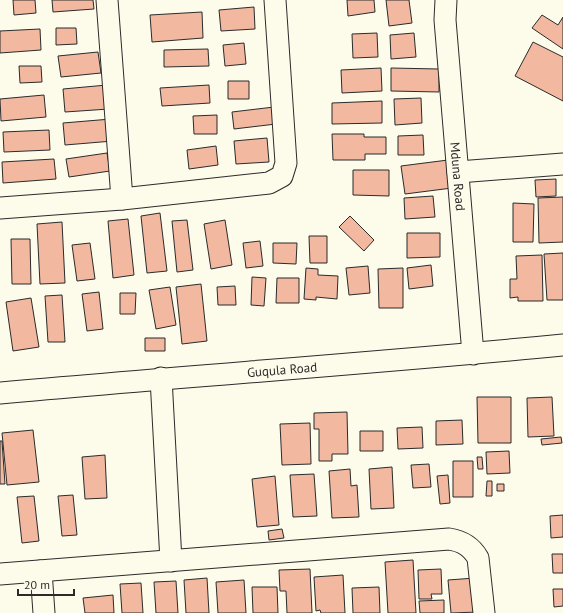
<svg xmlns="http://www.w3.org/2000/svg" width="563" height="613" font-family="'PT Sans',sans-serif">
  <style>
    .building { fill: #f2b8a0; stroke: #2b2b2b }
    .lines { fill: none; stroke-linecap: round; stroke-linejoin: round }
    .minor-casing { stroke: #2b2b2b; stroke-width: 23 }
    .minor { stroke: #fdfbea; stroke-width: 21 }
    .labels { text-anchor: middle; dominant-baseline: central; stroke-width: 3; stroke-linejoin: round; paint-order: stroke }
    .street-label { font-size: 13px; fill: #2b2b2b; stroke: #fdfbea }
  </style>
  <rect width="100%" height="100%" fill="#fdfbea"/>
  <path class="building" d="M13,0H35L36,13L14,15Z
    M52,0H93L94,9L53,12Z
    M347,0H374L375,12L348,16Z
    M386,0H409L412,23L389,26Z
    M254,7L255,29L221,31L219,10Z
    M202,12L203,38L152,42L150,15Z
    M542,15L558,25L563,17V49L532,28Z
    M56,28H76L77,44L56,45Z
    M40,29L41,50L0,53V31Z
    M377,33L378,57L353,58L352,34Z
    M414,33L416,57L391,59L390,35Z
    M533,42L563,57V101L515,76Z
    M244,43L246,64L225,66L223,45Z
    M208,49L209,66L164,67V50Z
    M98,52L101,73L61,77L58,56Z
    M19,66H41L42,82L20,83Z
    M381,68L382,91L342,93L341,70Z
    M391,68L439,69V92L391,91Z
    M228,81H249V99H228Z
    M107,85L109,109L65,112L63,89Z
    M209,85L210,103L162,106L160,88Z
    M44,95L46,117L1,121L0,99Z
    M421,98L422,123L395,125L394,99Z
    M382,101V123L332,124V103Z
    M274,107L276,124L234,129L232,112Z
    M217,115V134H194L193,116Z
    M111,119L113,141L65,145L63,123Z
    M49,130L50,150L4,152L3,132Z
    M332,134H364V137H386V154H365V160H333Z
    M423,135L424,155H398V136Z
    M267,138L269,162L236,164L234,141Z
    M216,146L218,165L189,169L187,150Z
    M107,153L110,171L69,177L66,159Z
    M54,159L56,179L3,183L2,162Z
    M448,160L452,188L405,194L401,166Z
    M353,170H389V196L353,195Z
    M556,179V196L536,197L535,180Z
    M433,196L435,217L405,219L404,198Z
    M563,197V242L539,243L538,198Z
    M513,203L534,204L533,242H513Z
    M160,213L167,271L147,273L141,216Z
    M350,216L374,240L364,251L339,227Z
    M128,219L134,275L113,278L108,221Z
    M187,220L193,270L177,272L172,221Z
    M225,220L232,265L211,269L204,224Z
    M62,222L65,283L40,284L37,224Z
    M407,233H440V257L407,258Z
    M309,236H327V263H310Z
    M11,239H30L31,284H12Z
    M260,241L263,266L246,268L243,243Z
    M90,243L95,279L77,281L72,245Z
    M273,243H297L296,264L273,263Z
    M563,253V300H547L544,254Z
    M542,255L543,301H518V297L510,298V279H517L516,256Z
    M431,265L433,286L409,289L407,268Z
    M368,266L370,293L349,295L346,268Z
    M306,268L318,269V275L338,276L337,299L316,297V300L304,299Z
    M403,268V308H379L378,269Z
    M252,277L266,278L264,306L251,305Z
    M277,278H299V303H276Z
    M201,284L207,341L182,344L176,287Z
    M235,286L236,305H218L217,287Z
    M170,287L176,325L156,329L149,290Z
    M99,292L103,329L87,331L82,294Z
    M120,293H136L135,314H120Z
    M62,295L65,342H48L45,296Z
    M31,298L39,347L13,351L6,302Z
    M145,338H165V351H145Z
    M477,397H511V443H478Z
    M552,397L554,436L528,437L527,398Z
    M347,412L348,454H332V461H319V429H314V413Z
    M462,420L463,444L436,445V421Z
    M310,423L311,464L282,465L280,424Z
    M422,427L423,448L398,449L397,428Z
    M33,430L39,482L7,485L2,433Z
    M360,431H383V451H360Z
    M561,437L562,443L542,445L541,439Z
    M0,441H2L5,484H0Z
    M509,451L510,473L487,474L486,452Z
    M105,455L107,498L85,499L82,457Z
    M477,457H482L483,469H478Z
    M453,461H473V497H453Z
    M429,464L431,487L413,488L411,465Z
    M392,467L394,508L371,509L369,469Z
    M350,469L351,486L357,485L359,517L332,518L329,471Z
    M314,474L317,516L293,517L290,475Z
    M448,475L450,503L440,504L437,476Z
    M275,476L279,525L257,527L252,479Z
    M487,481H492V496H486Z
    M497,484H504V491H497Z
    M73,495L77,535L62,536L58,496Z
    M34,496L39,541L22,543L17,497Z
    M563,515V537L551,538L550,516Z
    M282,529L284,538L269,540L268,531Z
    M552,554H563V573H553Z
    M413,560L416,613H388L385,562Z
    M310,569L312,613H287L286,591H280L279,570Z
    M441,569L442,594H431L432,599H419L418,570Z
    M343,575L345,613H321L320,610L316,611L314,577Z
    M207,578L209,613H186L184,580Z
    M475,578L478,612L451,613L448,580Z
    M244,580L246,613H218L216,582Z
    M176,581L178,613H156L154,582Z
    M141,583L143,613H122L120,584Z
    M252,587H277L278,613H253Z
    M379,587L380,613H353L352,588Z
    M553,589H563V606L554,607Z
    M113,595L114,613H85L83,598Z
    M444,600V613H420L419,601Z"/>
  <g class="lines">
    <defs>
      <g id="minor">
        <path d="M107,0L122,199"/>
        <path id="s1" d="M446,0L445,20L473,354"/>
        <path d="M458,172L563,164"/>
        <path d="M0,208L122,199L269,183L282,176L286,163L275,0"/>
        <path d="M161,378L171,561"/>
        <path id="s2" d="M0,393C188,376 376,363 563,345"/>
        <path d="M41,571L44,613"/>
        <path d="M0,574L449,539C462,541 471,546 478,558L484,613"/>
      </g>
    </defs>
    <use href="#minor" class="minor-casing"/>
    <use href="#minor" class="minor"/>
  </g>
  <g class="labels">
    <g class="street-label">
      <text stroke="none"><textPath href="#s1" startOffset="177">Mduna Road</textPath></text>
      <text stroke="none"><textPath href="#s2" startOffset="283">Guqula Road</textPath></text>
    </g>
  </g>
  <path d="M18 589v6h56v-6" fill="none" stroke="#2b2b2b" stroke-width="2"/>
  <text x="24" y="589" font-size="12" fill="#2b2b2b" stroke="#fdfbea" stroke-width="3" paint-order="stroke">20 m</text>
</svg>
